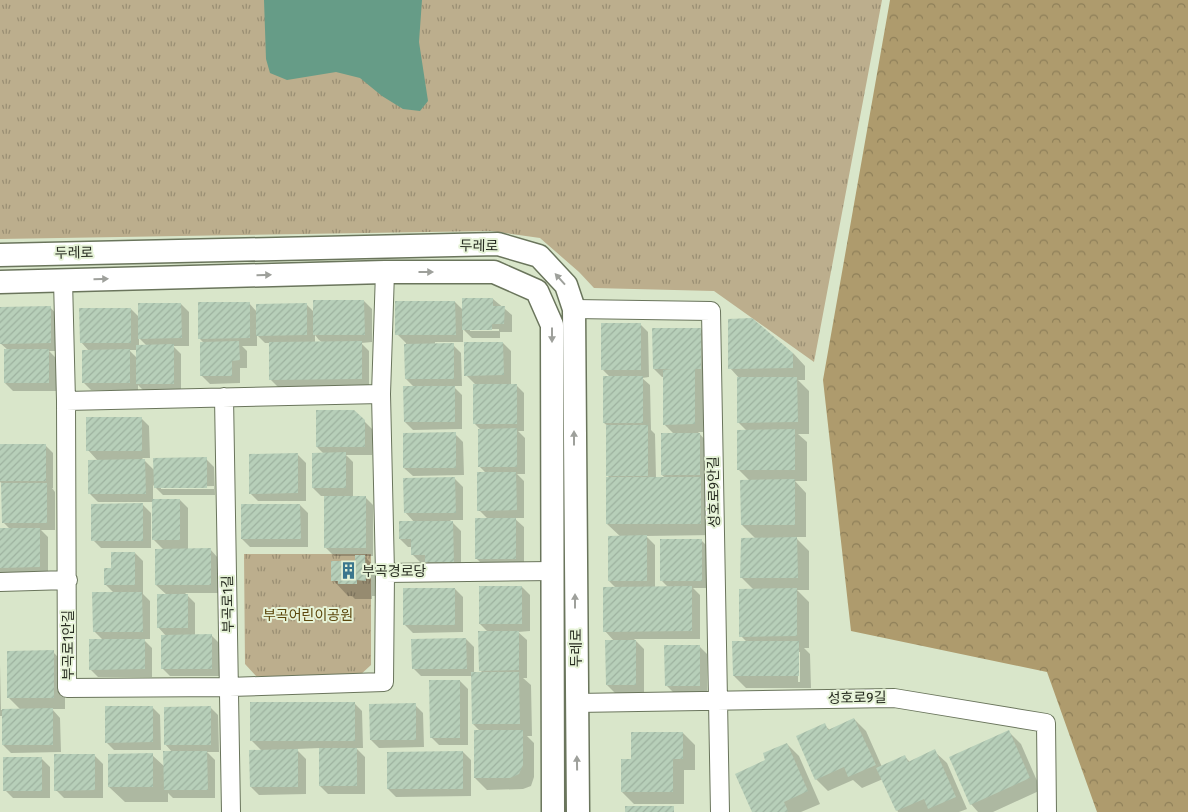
<svg xmlns="http://www.w3.org/2000/svg" width="1188" height="812" font-family="'Fira Sans','Noto Sans KR',sans-serif">
  <style>
    .grass { fill: url(#grass-tufts) }
    .forest { fill: url(#forest-crowns) }
    .water { fill: #669c87 }
    .shadow { fill: #0003; fill-rule: evenodd }
    .building { fill: url(#building-hatch) }
    .lines { fill: none; stroke-linecap: round; stroke-linejoin: round }
    .minor-casing { stroke: #6a755c; stroke-width: 20 }
    .tertiary-casing { stroke: #6a755c; stroke-width: 25 }
    .minor { stroke: #fff; stroke-width: 18 }
    .tertiary { stroke: #fff; stroke-width: 22 }
    .oneway { fill: #9ea09b }
    .labels { text-anchor: middle; dominant-baseline: central; stroke-width: 4; stroke-linejoin: round; paint-order: stroke }
    .street-label { font-size: 14px; fill: #272c21; stroke: #e6f3d7 }
    .poi-label { font-size: 14px; fill: #272c21; stroke: #e6f3d7; text-anchor: start }
    .park-label { font-size: 14px; fill: #5c470c; stroke: #e6f3d7 }
  </style>
  <defs>
    <pattern id="grass-tufts" width="24" height="20" patternUnits="userSpaceOnUse" patternTransform="scale(1.25)"><rect width="24" height="20" fill="#bcae8d"/><path d="M3 7l-1-3M5 7V3M7 7l1-3M15 17l-1-3M17 17v-4M19 17l1-3" fill="none" stroke="#998e73"/></pattern>
    <pattern id="forest-crowns" width="20" height="18" patternUnits="userSpaceOnUse" patternTransform="scale(1.25)"><rect width="20" height="18" fill="#ae9b6d"/><path d="M2 6a3 3 0 1 1 6 0M12 15a3 3 0 1 1 6 0" fill="none" stroke="#8e7f59"/></pattern>
    <pattern id="building-hatch" width="6" height="6" patternUnits="userSpaceOnUse" patternTransform="scale(1.25)"><rect width="6" height="6" fill="#b7cfb9"/><path d="M-1 1l2-2M0 6l6-6M5 7l2-2" fill="none" stroke="#9db29f"/></pattern>
  </defs>
  <rect width="100%" height="100%" fill="#d9e6ca"/>
  <path class="grass" d="M0,0H882L814,362L714,291L594,288L579,272L540,238L491,231L0,239Z
    M244,554H371V665L359,676H256L245,664Z"/>
  <path class="forest" d="M890,0H1188V812H1097L1047,672L851,631L823,380Z"/>
  <path class="water" d="M264,0H422L419,42L428,101L420,111L403,109L382,96L360,78L336,72L287,80L270,73L266,59Z"/>
  <path class="shadow" d="M493,299L512,315V332H500V338H472L463,329V342H435V345H453L461,353L462,386H453L462,395V429L413,430L405,422L415,388L406,379V343L397,334L455,302L464,311ZM470,329H499V331H470Z
    M364,301L372,309V342L361,343L369,351V386L278,387L270,379V343H265L257,335V346H242L247,351V368H240V383L210,384L202,376L204,343L199,338L249,303L257,312L307,305L314,312ZM315,335L319,340L323,343H315Z
    M181,304L189,312V346H173L181,354V392H145L138,385V390H91L83,382L89,351L81,342L131,309L139,317ZM139,338L147,346H139ZM129,350H137V358Z
    M50,307L58,316V351H49L56,358L57,391H13L5,383L8,350L0,343Z
    M640,324L648,332L649,377L642,378L650,385L651,430L655,434L656,478H665L662,475L674,434L664,424V377H662L654,369L701,329L709,337V377H703V432H698L707,442L713,535L646,536L655,545V588H669L662,581L701,540L709,548L710,588H693L700,595V639H634L644,649V693H615L607,685L615,642L605,631L616,588L609,581L621,537L607,524L610,478L608,476V426L604,423L610,377L603,370Z
    M503,343L511,351V385H516L524,393V431H518L525,438V474H517L524,481V518H514L524,527V566H484L476,558L488,519L479,510L486,473L479,466L481,430L474,423L476,385L466,375Z
    M793,353L805,366V380H798L809,391V434H798L807,442V481H795L806,493V537H795L809,551V590H797L809,602V648H804L810,654L811,688H746L734,676L747,642L741,636L754,590L742,578L756,539L742,525L750,481L738,469L747,431L738,422L740,379L730,368ZM798,652H800V682H798Z
    M141,418L149,426L150,458H142L155,471L206,459L214,467L215,495H163L153,485V500H180L188,508V550L210,549L218,558L219,593H185L195,603V636H212L220,644V676H170L162,668L166,636L158,627L167,595L156,585L164,550L153,539V502H98L90,494L98,461L88,450ZM214,486V489H161V487Z
    M364,421L372,429V455H346L353,462V497H365L373,505V556H364L380,572L381,596H372V599H355L352,596H348L333,580L356,562V556H334L326,548L325,496H321L313,488L324,454L317,447Z
    M455,434L463,442L464,475L413,476L404,468Z
    M0,445H45L53,453V488H52L55,492V530H41L48,537V575H4L0,572V529H10L3,522V484L0,482Z
    M298,455L306,463V501H258L250,493Z
    M455,479L463,487V520H450L461,531V569H434L427,562H420L412,554V547H408L400,539L415,523L405,512Z
    M143,505L151,513V548H101L93,540Z
    M300,505L308,513V547H250L242,539Z
    M135,553L143,561V594L150,601V639H143L152,648V677H98L90,669L103,640L94,631L114,593L106,585L112,569Z
    M522,587L530,595V631L518,632L527,640V678H523L531,685L532,736H527L534,743V777L531,786L523,789L487,790L475,778L480,731L473,724V676H421L413,668L466,639L474,647V673H483L480,670L488,632L480,624Z
    M455,589L463,597V632L413,633L405,625Z
    M699,646L707,654V693H674L666,685Z
    M53,652L65,664V709H52L60,718L61,752L11,753L3,745V716H0V664L1,710H21L9,698Z
    M460,681L468,689V745H439L431,737Z
    M354,703L362,711L363,748H356L365,757V794H328L320,786V748L296,749L306,759V794L259,795L251,787L262,751L252,741Z
    M415,705L423,713L424,747L379,748L371,740Z
    M152,707L160,715L161,750H114L106,742Z
    M210,707L218,715L219,752H207L215,760V798H173L168,793V802H125L109,787L152,755L165,767L173,753L165,744Z
    M854,719L866,731L882,767L905,757L910,762L934,751L947,763L967,809L959,812H898L883,779L862,788L853,780L828,791L816,779L824,725L830,730Z
    M1009,732L1021,744L1041,790L993,812H978L971,804Z
    M683,733L695,745V770H684V804H634L622,792L632,760Z
    M787,744L799,756L820,804L801,812H753L767,760Z
    M463,752L471,760V796L396,797L388,789Z
    M95,756L103,764V798H64L56,790Z
    M42,759L50,767V798H13L5,790Z"/>
  <path class="building" d="M462,298H493V306H505L504,324H492V330H462Z
    M313,300H364L365,335H313Z
    M395,301H455L456,335H395Z
    M198,302H250V338L198,339Z
    M138,303H181L182,338L138,339Z
    M307,303V335L256,336V304Z
    M51,306V343L0,344V307Z
    M79,308H131V343H80Z
    M752,318L793,353V368L728,369V319Z
    M601,323H641V370H601Z
    M652,328H701V369H695V424L663,425V370L673,369H653Z
    M239,341L240,360L232,361V376H200V342Z
    M362,341V379L269,380V342Z
    M464,342H503L504,375L464,376Z
    M454,343V379H405L404,344Z
    M174,344V384H136V345Z
    M4,349H49V383H4Z
    M130,349V383H82V350Z
    M603,376H643V423H603Z
    M737,377H797L798,422L737,423Z
    M473,384H517V424H473Z
    M403,386H455V422H404Z
    M316,410H354L365,420V447H316Z
    M86,417H142V451H86Z
    M606,425H648V476H606Z
    M517,428V467H478V429Z
    M795,429V470H737V430Z
    M456,432V468H403V433Z
    M661,433H700V475H661Z
    M0,444H46V481H0Z
    M346,452V488H312V453Z
    M298,453V493L249,494V454Z
    M207,457V488H154L153,458Z
    M145,459L146,494H88V460Z
    M477,472H516L517,510L477,511Z
    M455,477L456,513H404L403,478Z
    M606,477H701V524H606Z
    M795,479V525H741L740,480Z
    M1,483H47V523H2Z
    M324,496H366V548H324Z
    M152,499H180V540H152Z
    M143,503V541H91V504Z
    M241,504H300L301,539H241Z
    M475,518H516V559H475Z
    M399,521H453L454,562H425V555H411V539H399Z
    M0,528H40V567L0,568Z
    M647,535V581H608V536Z
    M797,537L798,578H740L741,538Z
    M660,539H702V581H660Z
    M211,548V585H155V549Z
    M111,552H135V585H104V568H111Z
    M355,555H365L366,581L357,580V584H338V581H331V561H355Z
    M479,586H522V624H479Z
    M692,586V631L603,632V587Z
    M403,588H455V625H403Z
    M797,588V636L739,637V589Z
    M92,592H142L143,632H93Z
    M157,594H188V628H157Z
    M478,631H519V670L479,671Z
    M212,634V669H161V635Z
    M466,638L467,669H412L411,639Z
    M89,639H145V669L89,670Z
    M605,640H636V685H606Z
    M732,641H799V676H733Z
    M664,645H700V686H665Z
    M54,650V698H7V651Z
    M471,672H519L520,724H472Z
    M429,680H460V738H430Z
    M250,702H355V741H250Z
    M416,703V740H370L369,704Z
    M105,706H153V742L105,743Z
    M211,706V745H164V707Z
    M53,708V745H2V709Z
    M854,718L876,765L848,777L844,767L815,780L796,736L825,723L828,730Z
    M474,730H523V765L519,774L510,778H474Z
    M1009,730L1030,778L970,805L949,757Z
    M631,732H683V759H673V792H621V759H631Z
    M787,743L808,791L784,802L788,811L786,812H752L735,774L765,760L763,753Z
    M319,748H357V786H319Z
    M298,749V787H250L249,750Z
    M935,749L956,797L928,809L924,799L896,811L876,768L905,755L908,762Z
    M163,751H207L208,790H164Z
    M463,751V789H387V752Z
    M153,753V787H108V754Z
    M54,754H95V790L54,791Z
    M3,757H42V791H3Z
    M625,806H674V812H625Z"/>
  <g class="lines">
    <defs>
      <path id="minor" d="M63,280L66,401
        M574,309L711,311L720,812
        M381,394L66,401L67,688L229,687L384,682L385,573L381,394L385,272
        M224,397L231,812
        M385,573L552,571
        M0,582L68,580
        M576,703L894,698L1046,723L1047,812"/>
      <path id="tertiary" d="M0,255L498,244L539,256L566,285L574,309L578,812
        M0,282L385,272H494L537,291L552,325L553,812"/>
    </defs>
    <use href="#minor" class="minor-casing"/>
    <use href="#tertiary" class="tertiary-casing"/>
    <use href="#minor" class="minor"/>
    <use href="#tertiary" class="tertiary"/>
  </g>
  <defs><path id="oneway-solid" d="M-6-.8H1V-3.2L6.5 0L1 3.2V.8H-6Z" transform="scale(1.25)"/></defs>
  <g class="oneway">
    <use href="#oneway-solid" transform="translate(426 272)"/>
    <use href="#oneway-solid" transform="translate(264 275) rotate(-1)"/>
    <use href="#oneway-solid" transform="translate(101 279) rotate(-1)"/>
    <use href="#oneway-solid" transform="translate(560 279) rotate(-132)"/>
    <use href="#oneway-solid" transform="translate(552 335) rotate(90)"/>
    <use href="#oneway-solid" transform="translate(574 438) rotate(-90)"/>
    <use href="#oneway-solid" transform="translate(575 601) rotate(-90)"/>
    <use href="#oneway-solid" transform="translate(577 763) rotate(-91)"/>
  </g>
  <defs>
    <symbol id="building-bare" viewBox="-9 -9 18 18"><path d="M-4-6H4V6H1V3H-1V6H-4ZM-2.5-4.3h1.7v1.8h-1.7ZM.8-4.3h1.7v1.8H.8ZM-2.5-1h1.7V.8h-1.7ZM.8-1h1.7V.8H.8Z" fill="#3a768d" stroke="#e6f3d7" stroke-width="2.5" paint-order="stroke"/></symbol>
  </defs>
  <g fill-rule="evenodd">
    <use href="#building-bare" x="336" y="558" width="25" height="25"/>
  </g>
  <g class="labels">
    <g class="street-label">
      <text transform="translate(479 246) rotate(1)">두레로</text>
      <text transform="translate(74 253) rotate(-1)">두레로</text>
      <text transform="translate(714 492) rotate(-91)">성호로9안길</text>
      <text transform="translate(228 604) rotate(-91)">부곡로1길</text>
      <text transform="translate(68 645) rotate(-90)">부곡로1안길</text>
      <text transform="translate(576 648) rotate(-90)">두레로</text>
      <text transform="translate(857 698) rotate(-1)">성호로9길</text>
    </g>
    <g class="poi-label">
      <text x="362" y="571">부곡경로당</text>
    </g>
    <g class="park-label">
      <text x="308" y="615">부곡어린이공원</text>
    </g>
  </g>
</svg>
